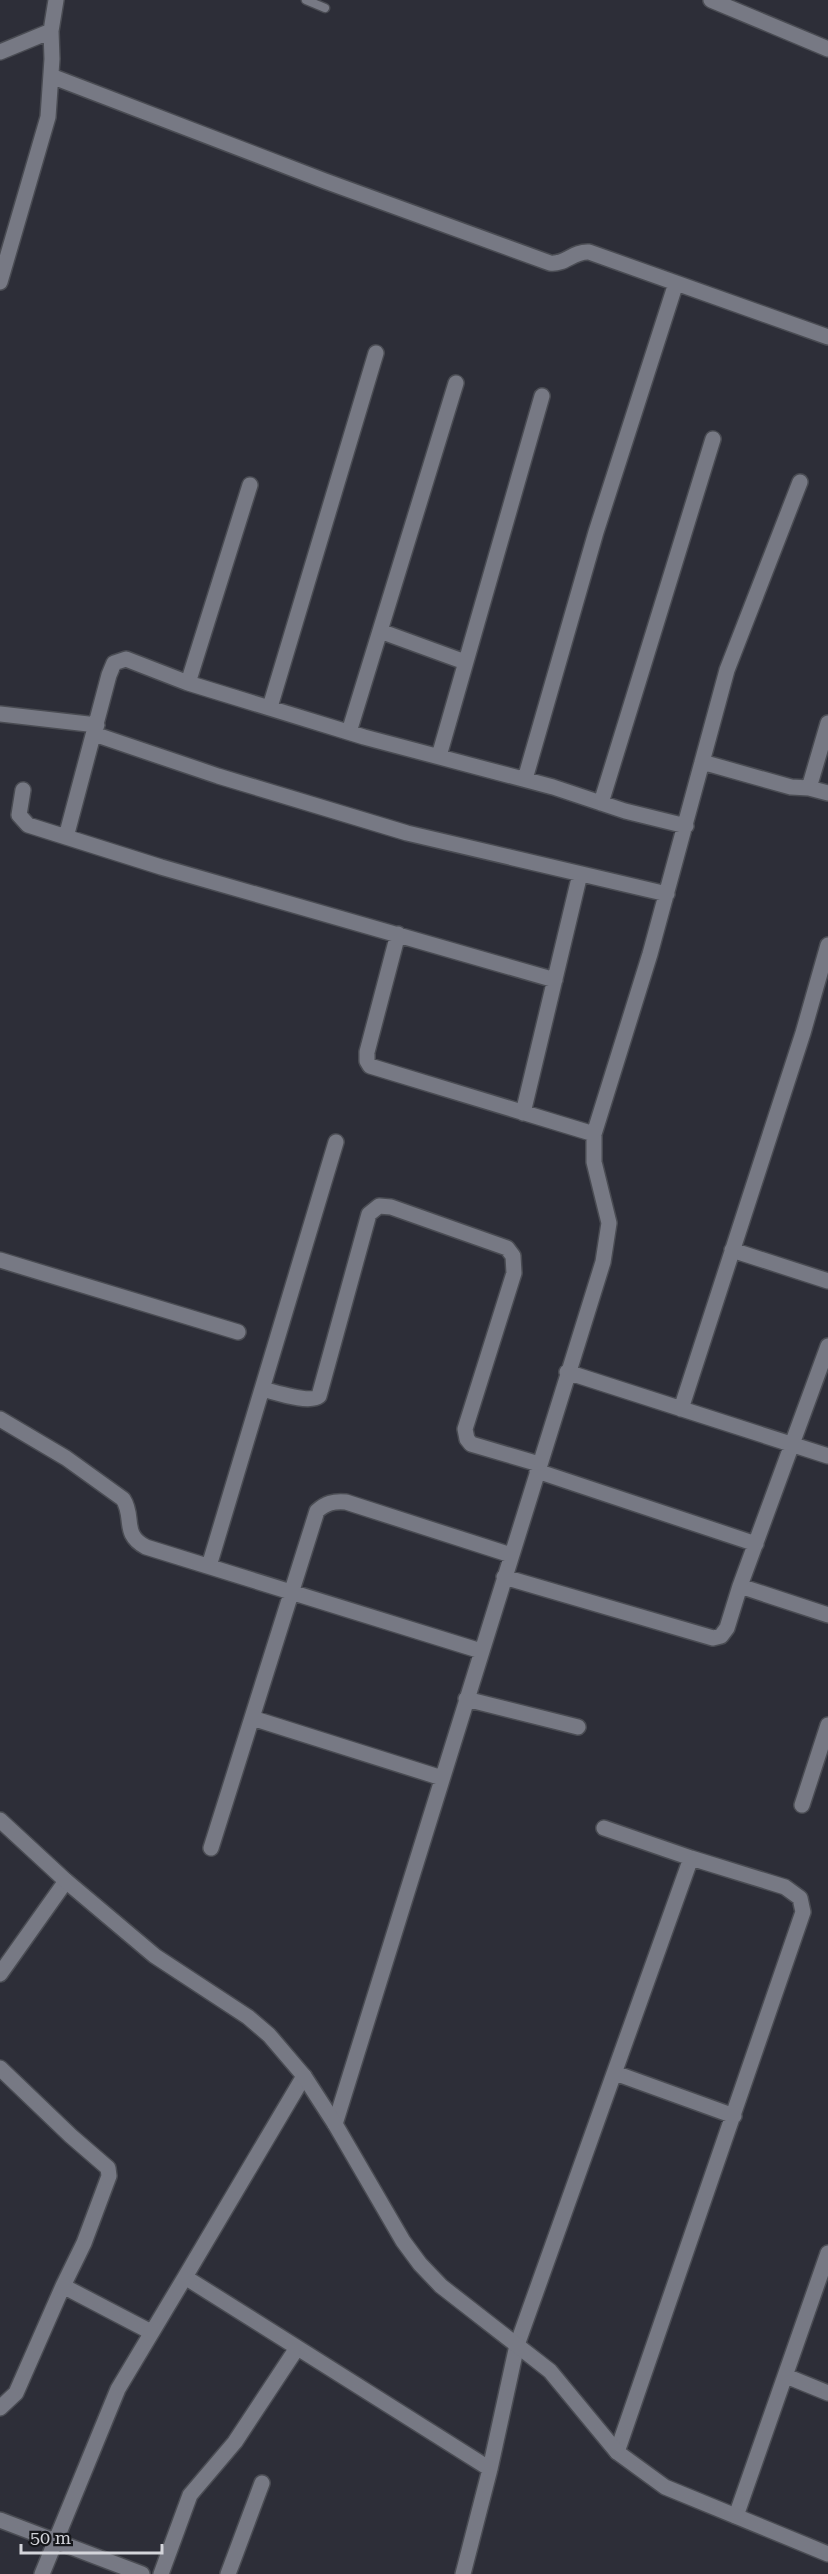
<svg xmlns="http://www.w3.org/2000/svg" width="828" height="2574" font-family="'Roboto Serif',serif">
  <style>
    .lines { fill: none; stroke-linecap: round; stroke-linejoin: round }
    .service-casing { stroke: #4a4c53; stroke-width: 11 }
    .minor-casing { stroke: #4a4c53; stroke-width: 18 }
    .tertiary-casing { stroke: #4a4c53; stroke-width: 18 }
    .service { stroke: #777984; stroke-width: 8 }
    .minor { stroke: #777984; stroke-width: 15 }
    .tertiary { stroke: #777984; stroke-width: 15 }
  </style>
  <rect width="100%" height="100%" fill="#2d2e38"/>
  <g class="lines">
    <defs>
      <path id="service" d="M306,0L325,8"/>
      <path id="minor" d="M711,0L828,49
        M0,52L51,31
        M51,76L325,181L550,263C565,265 573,251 589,252L828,337
        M0,282L48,117L52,59L51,31L56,0
        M380,631L465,662
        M188,683L250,485
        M270,707L376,353
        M0,714L97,725
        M349,732L456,383
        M94,734L218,776L407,833L667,894
        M439,756L542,396
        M702,762L791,787L809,788L828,793
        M525,779L596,532L676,283
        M809,788L828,723
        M23,790L19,815L28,825L161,867L555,980
        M601,803L713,439
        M66,837L109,675L114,663L126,659L188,683L364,737L553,787L625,811L686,826
        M398,934L367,1052V1061L370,1066L594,1134
        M523,1113L580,874
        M732,1250L828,1281
        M0,1260L238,1332
        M567,1372L828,1456
        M262,1389C275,1392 309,1404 319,1396L369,1214L379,1206L391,1207L507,1248L513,1256L514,1273L465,1429L467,1439L471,1444L539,1464
        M681,1409L803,1033L828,945
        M0,1419L66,1458L123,1499C135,1517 121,1534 146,1547L481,1651
        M537,1471L756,1544
        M209,1566L336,1142
        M504,1577L713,1638L721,1636L727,1628L740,1586L828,1615
        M740,1586L828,1346
        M466,1699L578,1727
        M252,1718L442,1778
        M802,1805L828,1725
        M604,1828L691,1858L785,1887L800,1898L803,1912L617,2452
        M211,1848L317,1511C326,1503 333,1501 346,1502L511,1555
        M0,1974L66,1881
        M0,2068L71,2136L108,2168L109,2176L84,2243L63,2286L151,2332
        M615,2073L734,2116
        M304,2076L185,2277L490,2469
        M335,2124L603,1262L609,1223L594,1162V1134L650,954L727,670L800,482
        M786,2376L828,2393
        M0,2408L16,2393L63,2286
        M736,2516L828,2253
        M0,2520L142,2574
        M42,2574L118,2389L185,2277
        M161,2574L190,2495L235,2442L297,2348
        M228,2574L262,2483
        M463,2574L490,2469L517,2345L691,1858"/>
      <path id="tertiary" d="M0,1820L66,1881L155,1956L248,2017L269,2035L304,2076L335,2124L403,2241L420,2264L441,2286L550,2371L617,2452L665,2487L828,2554"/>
    </defs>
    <use href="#service" class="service-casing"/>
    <use href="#minor" class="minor-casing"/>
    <use href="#tertiary" class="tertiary-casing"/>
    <use href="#service" class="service"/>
    <use href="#minor" class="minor"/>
    <use href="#tertiary" class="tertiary"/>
  </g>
  <path d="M21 2544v9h141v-9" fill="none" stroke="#d3d4da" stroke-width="3"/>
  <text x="30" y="2544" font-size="18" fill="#d3d4da" stroke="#16171b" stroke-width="4.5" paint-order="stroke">50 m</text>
</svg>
